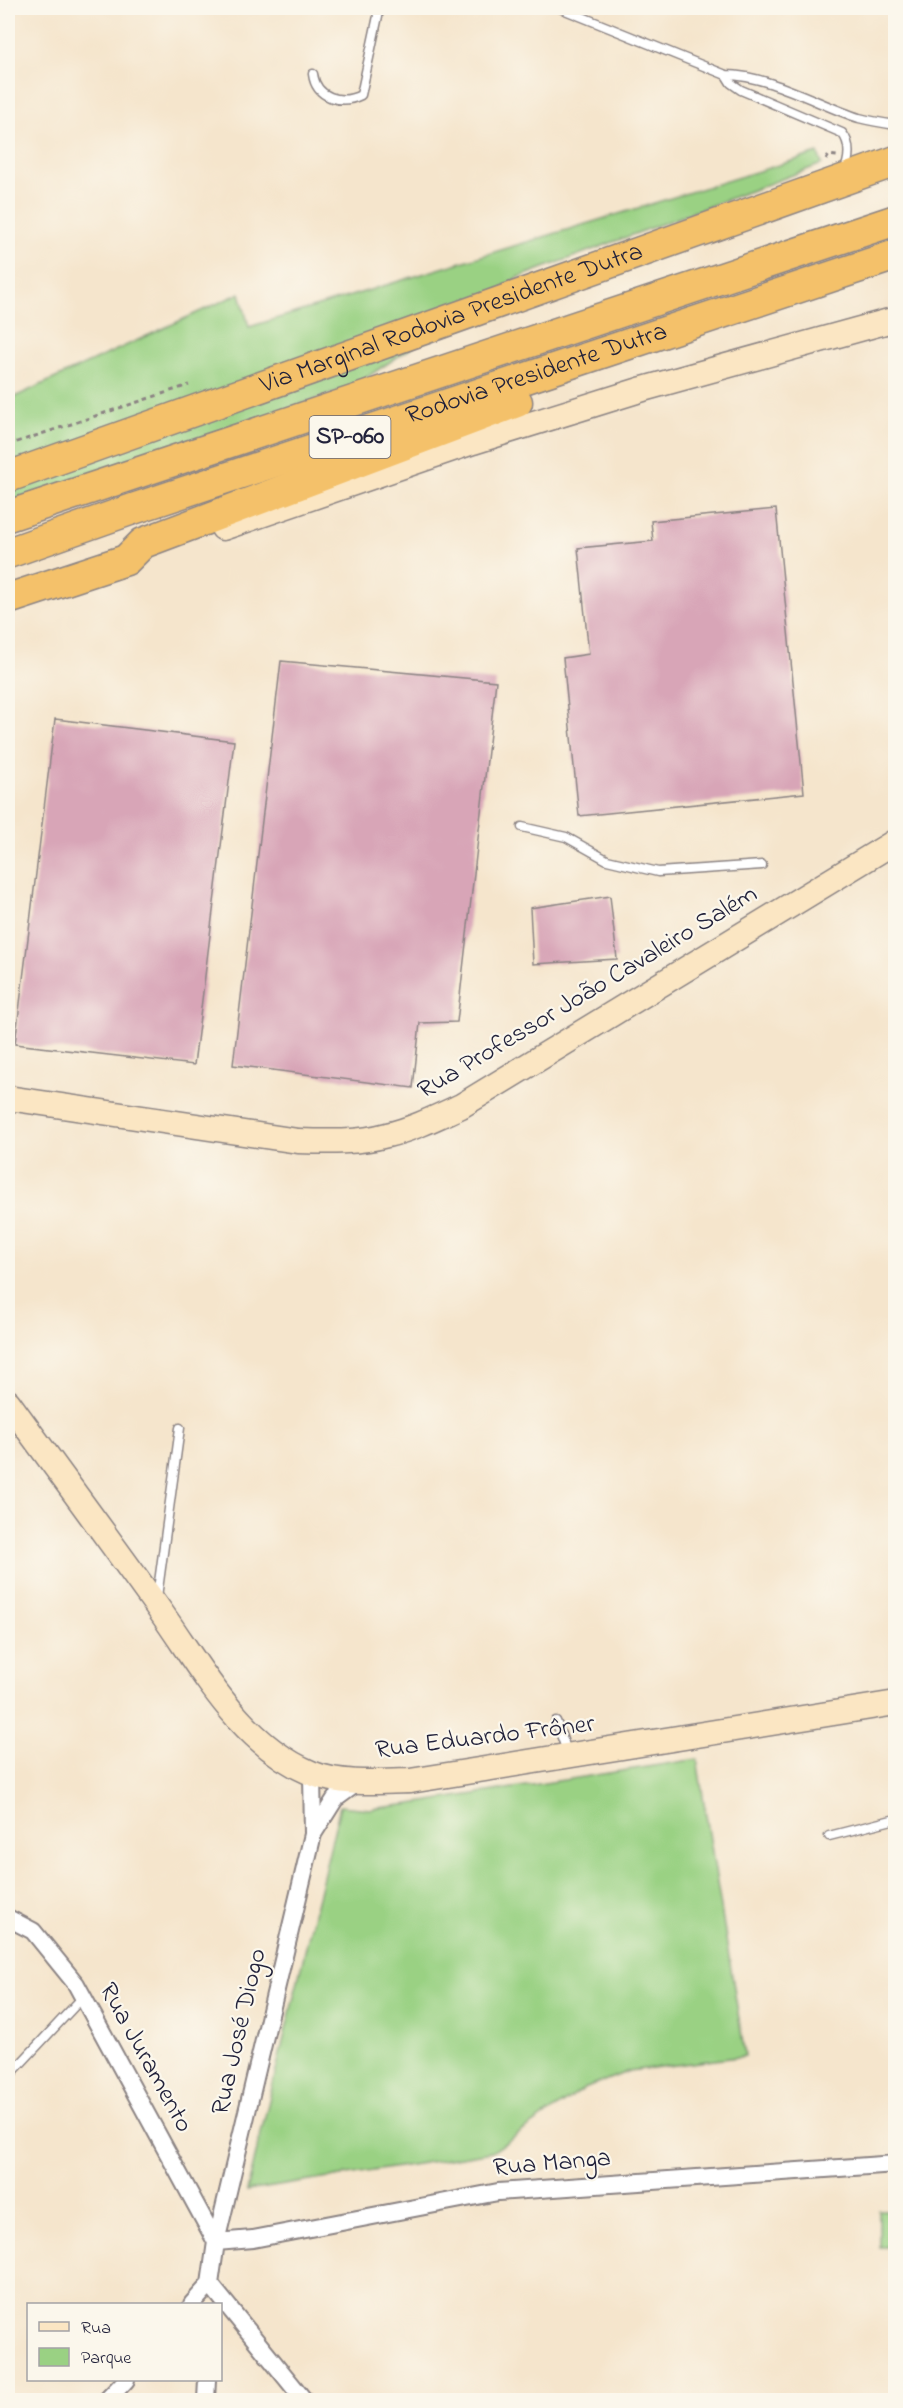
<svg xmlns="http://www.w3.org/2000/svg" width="903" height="2408" font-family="'Indie Flower',sans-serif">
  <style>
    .green { fill: #9ad183; stroke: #5e7a5f; stroke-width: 1.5 }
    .building { fill: #d8a5b7 }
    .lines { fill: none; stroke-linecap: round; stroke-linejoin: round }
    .lane-casing { stroke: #8c8484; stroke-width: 11 }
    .street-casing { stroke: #8c8484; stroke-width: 20 }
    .secondary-casing { stroke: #8c8484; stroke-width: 27 }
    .highway-casing { stroke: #8c8484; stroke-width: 33 }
    .path { stroke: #8c8484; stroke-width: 3; stroke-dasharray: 4.5 4.5; stroke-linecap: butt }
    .lane { stroke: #fff; stroke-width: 8 }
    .street { stroke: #fff; stroke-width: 16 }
    .secondary { stroke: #fbe6c3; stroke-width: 24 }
    .highway { stroke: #f4c16a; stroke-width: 30 }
    .labels { text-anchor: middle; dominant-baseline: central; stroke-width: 4.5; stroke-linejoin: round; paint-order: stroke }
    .shield { fill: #fbf7ec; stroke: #636270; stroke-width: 1.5 }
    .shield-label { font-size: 24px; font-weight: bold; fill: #22223b }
    .street-label { font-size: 26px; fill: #22223b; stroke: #fbf7ec }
  </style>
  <rect width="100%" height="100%" fill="#fbf7ec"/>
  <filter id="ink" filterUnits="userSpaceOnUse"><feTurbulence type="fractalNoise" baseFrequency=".0167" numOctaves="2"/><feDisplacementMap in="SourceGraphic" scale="12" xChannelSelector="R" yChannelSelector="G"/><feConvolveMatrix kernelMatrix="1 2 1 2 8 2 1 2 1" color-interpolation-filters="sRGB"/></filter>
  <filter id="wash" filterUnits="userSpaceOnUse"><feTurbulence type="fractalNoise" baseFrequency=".008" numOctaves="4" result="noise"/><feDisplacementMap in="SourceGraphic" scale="24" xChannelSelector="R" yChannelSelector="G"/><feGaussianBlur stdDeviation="1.35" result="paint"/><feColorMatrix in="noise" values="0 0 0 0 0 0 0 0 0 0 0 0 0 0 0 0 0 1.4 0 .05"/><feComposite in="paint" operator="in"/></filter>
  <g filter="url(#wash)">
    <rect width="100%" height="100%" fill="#f5e5cc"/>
    <path class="green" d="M818,153L822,164L517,278L352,387L8,503V400L240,293L249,327Z
      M697,1759L745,2056L629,2071L584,2089L492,2152L247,2191L340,1806L370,1809L411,1804Z
      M879,2210H895V2247H879Z"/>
    <g id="blocks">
      <path class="building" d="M776,509L804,793L579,816L563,658L589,654L578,548L653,541L651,521Z
        M281,661L496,681L457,1022L420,1023L413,1088L233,1065Z
        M55,719L234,741L194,1065L15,1044Z
        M610,896L617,959L533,964L530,908Z"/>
    </g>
  </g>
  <g filter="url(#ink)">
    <use href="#blocks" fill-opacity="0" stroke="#8c8484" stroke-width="1.5"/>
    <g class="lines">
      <defs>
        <path id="lane" d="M560,8L726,75C768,75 819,105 859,118C871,121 883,123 896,125
          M313,74C316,98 341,105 361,95L378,16L376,8
          M726,75L731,83L741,90L842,133C851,143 850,161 843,172
          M522,827L566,837L607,860L658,872L762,865
          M157,1597L180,1428
          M556,1721L568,1754
          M829,1836L896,1819
          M8,2077L83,1997"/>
        <path id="street" d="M313,1834L335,1799L357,1783
          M8,1918L33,1931L76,1984L216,2242
          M216,2242L253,2239L498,2192L896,2164
          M192,2304L210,2284
          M107,2400L126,2380
          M206,2400L207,2380
          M304,2400L210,2284L216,2242L313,1834L312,1774"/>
        <path id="secondary" d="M223,528L473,442L643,389L896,319
          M8,1098L298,1141C327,1142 359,1143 387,1135C413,1129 437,1117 461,1106L896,841
          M8,1402C56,1468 105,1534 153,1601C199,1663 236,1741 311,1773C339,1785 381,1782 410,1781L896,1703"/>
        <g id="highway">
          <path id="s1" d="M8,477L896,161"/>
          <path d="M8,516L896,220"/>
          <path id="s2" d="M8,553L130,510L896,255"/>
          <path d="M8,599L126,560L143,543L517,402"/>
        </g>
      </defs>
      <use href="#lane" class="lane-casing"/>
      <use href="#street" class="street-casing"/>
      <use href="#secondary" class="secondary-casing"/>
      <use href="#highway" class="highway-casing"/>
      <path class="path" d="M826,160L829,155L837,156
        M8,445L189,385"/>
      <use href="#lane" class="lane"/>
      <use href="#street" class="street"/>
      <use href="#secondary" class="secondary"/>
      <use href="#highway" class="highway"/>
    </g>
  </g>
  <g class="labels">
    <rect class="shield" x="309.5" y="416" width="81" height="42" rx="4.5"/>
    <g class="shield-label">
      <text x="350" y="437">SP-060</text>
    </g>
    <g class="street-label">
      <text stroke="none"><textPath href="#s1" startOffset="471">Via Marginal Rodovia Presidente Dutra</textPath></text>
      <text stroke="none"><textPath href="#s2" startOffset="558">Rodovia Presidente Dutra</textPath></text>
      <text transform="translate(588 993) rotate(-31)">Rua Professor João Cavaleiro Salém</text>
      <text transform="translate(485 1738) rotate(-7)">Rua Eduardo Frôner</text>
      <text transform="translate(240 2032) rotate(-77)">Rua José Diogo</text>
      <text transform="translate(145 2058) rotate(61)">Rua Juramento</text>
      <text transform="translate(552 2164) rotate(-5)">Rua Manga</text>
    </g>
  </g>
  <rect width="903" height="2408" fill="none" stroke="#fbf7ec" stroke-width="30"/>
  <rect x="27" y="2303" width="195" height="78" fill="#fbf7ec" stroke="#a4a2a5" stroke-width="1.5"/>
  <rect x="39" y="2322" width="30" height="9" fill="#fbe6c3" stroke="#a4a2a5" stroke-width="1.5"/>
  <text x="81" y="2333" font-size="18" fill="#22223b">Rua</text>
  <rect x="39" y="2348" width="30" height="18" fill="#9ad183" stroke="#a4a2a5" stroke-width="1.5"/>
  <text x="81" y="2363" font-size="18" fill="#22223b">Parque</text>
</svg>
